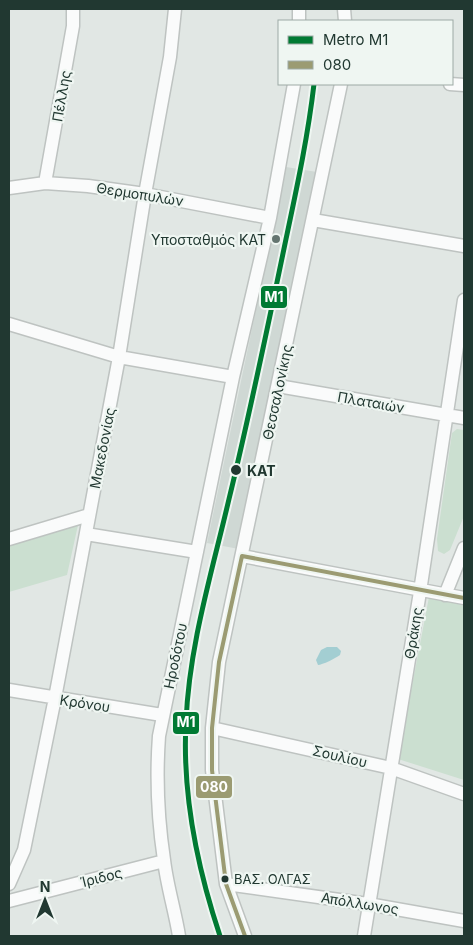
<svg xmlns="http://www.w3.org/2000/svg" width="473" height="945" font-family="Inter,sans-serif">
  <style>
    .built { fill: #cfd8d4 }
    .green { fill: #cbdfd0 }
    .water { fill: #a3ced2 }
    .lines { fill: none; stroke-linecap: round; stroke-linejoin: round }
    .minor-casing { stroke: #bec3c1; stroke-width: 15 }
    .minor { stroke: #fafbfb; stroke-width: 12 }
    .bus-1-casing { stroke: #eff6f2; stroke-width: 8 }
    .bus-1 { stroke: #9b9b72; stroke-width: 4 }
    .metro-1-casing { stroke: #eff6f2; stroke-width: 9 }
    .metro-1 { stroke: #007a33; stroke-width: 5 }
    .poi-dot { fill: #647570; stroke: #eff6f2; stroke-width: 2 }
    .stop-dot { fill: #213831; stroke: #eff6f2; stroke-width: 2 }
    .labels { text-anchor: middle; dominant-baseline: central; stroke-width: 4.5; stroke-linejoin: round; paint-order: stroke }
    .bus-label { font-size: 13px; fill: #213831; stroke: #eff6f2; text-anchor: start }
    .street-label { font-size: 14px; fill: #213831; stroke: #eff6f2 }
    .poi-label { font-size: 14px; fill: #213831; stroke: #eff6f2; text-anchor: end }
    .stop-label { font-size: 14px; font-weight: bold; fill: #213831; stroke: #eff6f2; text-anchor: start }
    .line-badge { stroke: #eff6f2; stroke-width: 2 }
    .badge-label { font-size: 14px; text-anchor: middle; font-weight: bold; fill: #fff }
  </style>
  <rect width="100%" height="100%" fill="#e1e7e4"/>
  <path class="built" d="M286,167L317,172L239,549L207,543Z"/>
  <path class="green" d="M457,429L464,430V516L450,550L444,554L438,551L437,539L452,433Z
    M78,525L67,575L9,592V546Z
    M429,597L464,604V780L398,759Z"/>
  <path class="water" d="M327,647H337L341,651L340,655C336,658 322,665 318,665L316,660L321,650Z"/>
  <g class="lines">
    <defs>
      <path id="minor" d="M344,9L345,21
        M299,21V9
        M450,84L464,85
        M45,183L73,26V9
        M9,188L45,183L88,186L145,194L270,218
        M313,220L464,246
        M9,324L119,357L233,377
        M278,386L464,418
        M86,534L197,552
        M9,539L89,515
        M242,556L464,598
        M445,595L464,548
        M9,690L162,715
        M212,728L391,768L464,794
        M9,884L24,850L55,698L119,357L145,194L170,57L175,9
        M226,884L368,904L464,921
        M9,901L164,861
        M179,936C175,911 167,886 164,860C158,820 156,777 159,736L233,377L270,218L294,84
        M245,936L226,884L212,770V728L219,662L341,84
        M364,936L419,598L464,300"/>
    </defs>
    <use href="#minor" class="minor-casing"/>
    <use href="#minor" class="minor"/>
    <defs>
      <path id="bus-1" d="M245,936L226,884L212,770V728L219,662L242,556L464,598"/>
    </defs>
    <use href="#bus-1" class="bus-1-casing"/>
    <use href="#bus-1" class="bus-1"/>
    <defs>
      <path id="metro-1" d="M220,936C197,867 182,795 186,722C189,646 212,572 229,499C250,413 268,326 286,239C297,187 308,136 314,84"/>
    </defs>
    <use href="#metro-1" class="metro-1-casing"/>
    <use href="#metro-1" class="metro-1"/>
  </g>
  <circle class="poi-dot" cx="276" cy="239" r="5"/>
  <g class="stop-dot">
    <circle cx="236" cy="470" r="6"/>
    <circle cx="225" cy="879" r="4.5"/>
  </g>
  <g class="labels">
    <g class="bus-label">
      <text x="234" y="879">ΒΑΣ. ΟΛΓΑΣ</text>
    </g>
    <g class="street-label">
      <text transform="translate(61 96) rotate(-80)">Πέλλης</text>
      <text transform="translate(140 194) rotate(9)">Θερμοπυλών</text>
      <text transform="translate(277 392) rotate(-78)">Θεσσαλονίκης</text>
      <text transform="translate(371 402) rotate(10)">Πλαταιών</text>
      <text transform="translate(102 448) rotate(-79)">Μακεδονίας</text>
      <text transform="translate(413 633) rotate(-81)">Θράκης</text>
      <text transform="translate(175 656) rotate(-78)">Ηροδότου</text>
      <text transform="translate(85 703) rotate(9)">Κρόνου</text>
      <text transform="translate(340 756) rotate(13)">Σουλίου</text>
      <text transform="translate(101 877) rotate(-14)">Ίριδος</text>
      <text transform="translate(360 903) rotate(9)">Απόλλωνος</text>
    </g>
    <g class="poi-label">
      <text x="266" y="239">Υποσταθμός ΚΑΤ</text>
    </g>
    <g class="stop-label">
      <text x="247" y="470">ΚΑΤ</text>
    </g>
  </g>
  <g class="line-badge">
    <rect x="260" y="285" width="28" height="24" rx="5" fill="#007a33"/>
    <rect x="172" y="711" width="28" height="24" rx="5" fill="#007a33"/>
    <rect x="195" y="775" width="38" height="24" rx="5" fill="#9b9b72"/>
  </g>
  <g class="badge-label">
    <text x="274" y="302">Μ1</text>
    <text x="186" y="727">Μ1</text>
    <text x="214" y="792">080</text>
  </g>
  <rect width="473" height="945" fill="none" stroke="#213831" stroke-width="20"/>
  <rect x="278" y="20" width="175" height="65" fill="#eff6f2" stroke="#9daaa5"/>
  <rect x="288" y="36" width="25" height="8" fill="#007a33" stroke="#9daaa5"/>
  <text x="323" y="45" font-size="15" fill="#213831">Metro Μ1</text>
  <rect x="288" y="61" width="25" height="8" fill="#9b9b72" stroke="#9daaa5"/>
  <text x="323" y="70" font-size="15" fill="#213831">080</text>
  <g transform="translate(45 900)" stroke="#eff6f2" stroke-width="4" paint-order="stroke">
  <path d="M0-4L9 19L0 12L-9 19Z" fill="#213831"/>
  <text y="-8" font-size="14" font-weight="bold" text-anchor="middle" fill="#213831">N</text>
  </g>
</svg>
